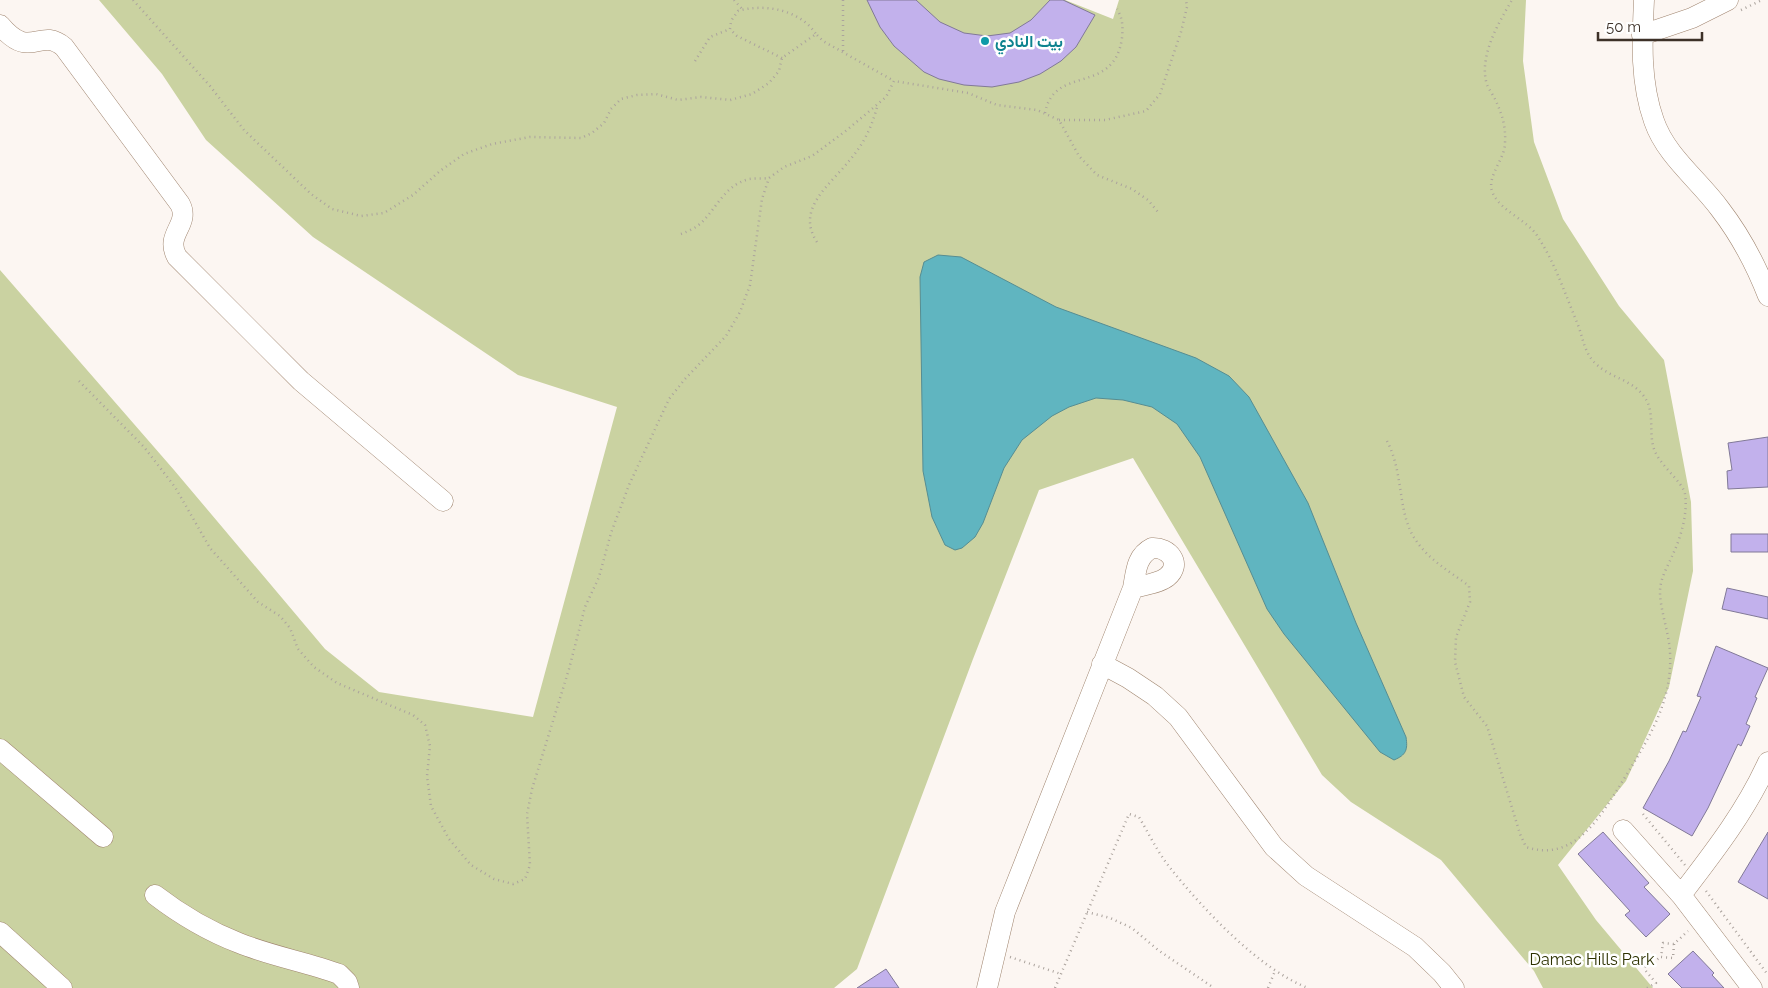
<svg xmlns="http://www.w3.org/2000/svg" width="1768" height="988" font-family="Raleway,Vazirmatn,sans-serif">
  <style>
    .green { fill: #cad2a1 }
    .water { fill: #60b5c0; stroke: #568d92 }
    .building { fill: #c2b1ec; stroke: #817997 }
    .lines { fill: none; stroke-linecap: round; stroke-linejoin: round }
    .minor-casing { stroke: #9f846e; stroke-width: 21 }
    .path { stroke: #aba39d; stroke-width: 2.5; stroke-dasharray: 1 4; stroke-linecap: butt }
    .minor { stroke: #fff; stroke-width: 20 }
    .culture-dot { fill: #0f9aa8; stroke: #fff; stroke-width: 2 }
    .labels { text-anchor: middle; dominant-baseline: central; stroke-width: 5; stroke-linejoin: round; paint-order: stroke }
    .culture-label { font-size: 16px; font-weight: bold; fill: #0d838f; stroke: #fff; text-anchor: start }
    .park-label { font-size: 16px; fill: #2d3200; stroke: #fff }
  </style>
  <rect width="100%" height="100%" fill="#fcf6f2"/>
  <path class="green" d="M99,0H1065L1113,19L1119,0H1526L1523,61L1534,142L1563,219L1619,306L1664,360L1691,502L1693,571L1669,687L1626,781L1558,865L1596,920L1653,988H1543L1534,971L1441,860L1351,802L1322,775L1133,458L1039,490L973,659L857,969L834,988H0V270L174,470L325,649L379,692L533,717L617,407L518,375L313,237L206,140L162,74Z"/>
  <path class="water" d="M938,255L961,257L1056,307L1196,358L1229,376L1249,397L1308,503L1356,623L1406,737C1408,750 1406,755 1394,760L1380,752L1284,634L1267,609L1200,457L1177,424L1152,407L1123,400L1096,398L1069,407L1052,416L1022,440L1004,468L983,523L975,537L962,548L955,550L945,545L932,517L923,471L920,277L924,262Z"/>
  <path class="building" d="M867,0H916L940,22L964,33L987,36L1010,33L1031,20L1050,0H1063L1095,15L1076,47L1061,61L1040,74L1019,82L992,87L964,85L939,79L924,72L894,46L880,27Z
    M1768,437V487L1728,489L1727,471L1732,470L1728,443Z
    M1731,534H1768V552H1731Z
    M1727,588L1768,597V619L1722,609Z
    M1716,646L1768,668L1755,697L1757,698L1746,724L1750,726L1741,746L1738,744L1708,808L1692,836L1643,808L1669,761L1683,731L1686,732L1701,697L1697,696Z
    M1603,832L1649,883L1644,887L1670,914L1646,937L1625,915L1630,911L1578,854Z
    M1768,832V899L1738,882Z
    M1693,951L1714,973L1712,975L1724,988H1682L1668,974Z
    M886,969L899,988H857Z"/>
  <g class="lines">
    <defs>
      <path id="minor" d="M1644,0C1642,41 1640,82 1654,121C1666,156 1699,180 1720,209C1740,235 1756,265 1768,296
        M0,25C31,62 39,26 64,47L180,204C191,225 164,234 177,257L301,381L443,501
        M1642,35L1692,18L1728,0
        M1152,548C1169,547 1183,564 1167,577C1158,584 1143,585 1133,588C1136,572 1136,556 1152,548Z
        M1102,664L1128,678L1155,696L1178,717L1274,847L1306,876L1415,947L1442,973L1454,988
        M0,749L103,837
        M1623,830L1681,895L1752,988
        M155,895C181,915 208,931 239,943C271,956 306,962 339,974L347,982L349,988
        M1681,895C1714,852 1746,811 1768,762
        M0,932L62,988
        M987,988L1005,912L1133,588"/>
    </defs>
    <use href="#minor" class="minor-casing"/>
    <path class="path" d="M133,0L210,86L244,130L311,194L332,209L361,216L384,213L413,195L440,171L464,154L492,144L530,137L581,138L592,133L604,123L611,109L621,99L637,95L656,94L678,100L701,97L730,100L752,94L769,83L779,71L782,58L816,34L823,41L894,81
      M734,0L743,10
      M1741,10L1762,0
      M843,51V0
      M782,58L737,36L730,29L731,21L738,11C765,3 800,10 816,34
      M695,61L710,37L730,29
      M1045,113C1054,64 1114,96 1122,38C1123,27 1123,19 1117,9
      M1059,120H1105L1146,111L1160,94L1181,32L1187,7L1186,0
      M681,234C689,231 698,227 704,220C718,205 726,185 749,179C755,178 762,179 769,178
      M817,242C795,209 830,185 849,161C863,145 872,127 877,107
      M79,381L144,447L175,487L210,548L258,602L280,616L290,628L298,649L314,667L337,683L413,715L425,725L430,746L427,776L431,806L449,839L471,865L494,879L513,884L525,879L530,865L527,814L532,789L569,669L585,607L599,577L611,533L629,485L669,399L685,379L726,336L740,312L750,285L762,199L769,178L784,167L812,156L847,130L886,97L894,81L968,93L997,105L1037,110L1059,120L1079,156L1097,175L1132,189L1148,200L1158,212
      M1387,441C1403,471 1398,508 1412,534C1425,558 1448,570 1469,586L1470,602L1456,637L1455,662L1464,697L1487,726L1520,834L1526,847C1572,862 1597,822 1619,787C1645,744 1673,705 1670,652C1669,633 1660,609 1660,592C1660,578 1668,566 1673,554C1681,537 1688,513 1685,494C1683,482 1660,466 1654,449C1648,431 1656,411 1643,395C1629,378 1609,378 1594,362C1584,351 1583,338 1578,325C1566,296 1555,263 1538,237C1527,219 1499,211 1492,191C1487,176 1505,159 1505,143C1506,126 1502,114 1495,99C1492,93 1487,87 1486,81C1480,54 1499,22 1512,0
      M1643,814L1685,865
      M1706,891L1768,975
      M1087,912L1110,918L1132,928L1158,950L1214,988
      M1674,944L1673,958L1661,957L1663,943L1674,944L1688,931
      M1010,957L1061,974
      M1055,988L1129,814L1139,817C1149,834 1158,853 1171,869C1204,910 1259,969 1308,988
      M1268,988L1275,971
      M1647,988L1656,983L1645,970V967L1661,957"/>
    <use href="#minor" class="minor"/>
  </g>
  <circle class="culture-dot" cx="985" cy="41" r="5"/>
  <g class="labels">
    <g class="culture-label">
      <text x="995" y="41">بيت النادي</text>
    </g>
    <g class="park-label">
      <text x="1592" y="959">Damac Hills Park</text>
    </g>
  </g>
  <path d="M1598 32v8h104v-8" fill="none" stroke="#3d3128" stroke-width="2.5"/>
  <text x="1606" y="32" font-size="15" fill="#3d3128" stroke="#ffffff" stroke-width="4" paint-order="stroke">50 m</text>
</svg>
